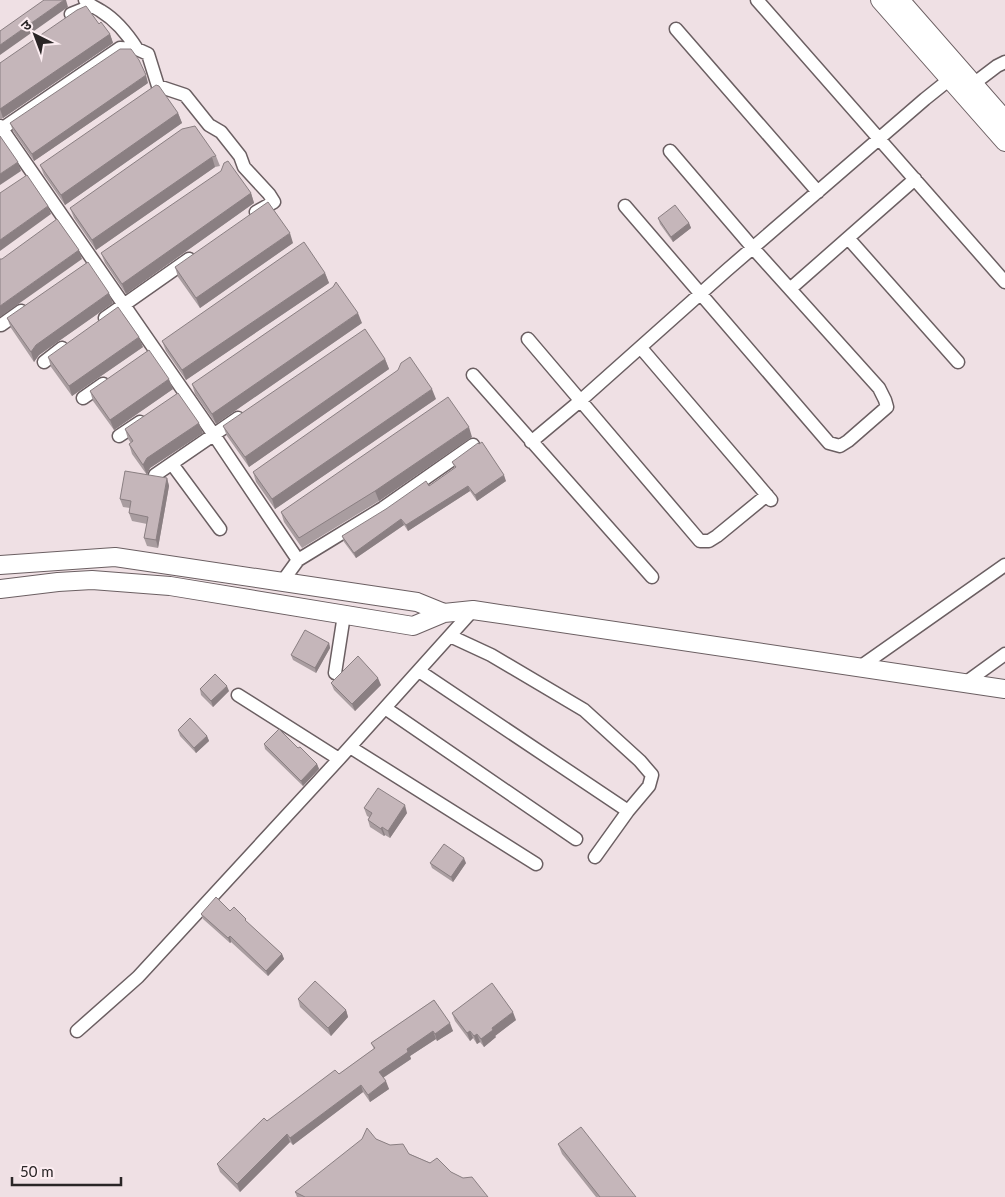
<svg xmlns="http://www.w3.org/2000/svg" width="1005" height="1197" font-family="Lato,'Noto Sans Devanagari',sans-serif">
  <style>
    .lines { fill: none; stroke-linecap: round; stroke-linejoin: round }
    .street-casing { stroke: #6b5f62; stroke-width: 15 }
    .secondary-casing { stroke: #6b5f62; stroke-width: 20 }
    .street { stroke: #fff; stroke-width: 12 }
    .secondary { stroke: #fff; stroke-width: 18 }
    .wall { fill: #a99da0 }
    .shaded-wall { fill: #8a7f82 }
    .building { fill: #c5b6ba; stroke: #8a7f82 }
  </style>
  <rect width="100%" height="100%" fill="#efe0e4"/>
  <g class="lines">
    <defs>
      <path id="street" d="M85,0C90,6 95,7 101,11C116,20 128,35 137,49
        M757,0L1005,282
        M71,14L91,6
        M676,29L818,192
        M968,88L997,66L1005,62
        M0,126L214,435L298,560
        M0,130L120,48L137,49L148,54L158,86L185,95L209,125L221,132L240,156L244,167L269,194L274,202L256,212
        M625,206L829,443L840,446L848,441L887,407L885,400L879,388L753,248L670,151
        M848,238L958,362
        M790,289L915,179
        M105,318L189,259
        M1,325L21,311
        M528,339L700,541H709L717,536L767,495
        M641,348L771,500
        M44,362L62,348
        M473,375L652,577
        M83,398L103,384
        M119,436L140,422
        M531,442L580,401L727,270L925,99L955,75
        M172,464L220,529
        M155,475L238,418
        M282,582L298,560L383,508L473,445
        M450,636L491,655L584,710L640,761L652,775L649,786L628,811L595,857
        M860,667L1005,565
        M419,671L628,811
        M335,673L344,615
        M965,683L1005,654
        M238,695L339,759
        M385,708L576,839
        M350,747L536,864
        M77,1031L138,977L339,759L473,610"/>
      <path id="secondary" d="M880,0L1005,142
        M900,0L1005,120
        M0,565L115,557L417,602L444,613
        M0,589L58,582L92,580L170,586L413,626L444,613L473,610L1005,689"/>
    </defs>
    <use href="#street" class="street-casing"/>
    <use href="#secondary" class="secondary-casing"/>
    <use href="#street" class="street"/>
    <use href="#secondary" class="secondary"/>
  </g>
  <path class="wall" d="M99,24L110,34L113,43L3,118L0,119V63Z
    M148,83L34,161L13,131L10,123Z
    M178,113L182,123L65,205L44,175L40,165Z
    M216,156L220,166L215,167L96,250L74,218L70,208Z
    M251,193L254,203L126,294L105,263L101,253Z
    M658,218L689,223L691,228L673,242L660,224Z
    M293,243L200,308L178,277L175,267Z
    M325,273L329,283L186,380L166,351L162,341Z
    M113,303L39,355L34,362L11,328L7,318Z
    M362,323L216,424L195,394L192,384Z
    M143,347L72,396L51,367L48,357Z
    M385,359L389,369L249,467L227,436L223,426Z
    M173,389L114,430L93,401L90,391Z
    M436,399L275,509L256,482L253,472Z
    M125,429L203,433L150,468L147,475L132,454L129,444L131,443L128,439Z
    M472,437L379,501L302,548L284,522L281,512Z
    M452,462L506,481L477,501L470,491L408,531L404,525L356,558L344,542L342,536L429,486L455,468Z
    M167,478L169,486L158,548L147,546L144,538L147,524L132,521L129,513L130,508L123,507L120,499Z
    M329,643L330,648L316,673L293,660L291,655Z
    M331,683L381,685L355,711L334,690Z
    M200,689L229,691L213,707L201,695Z
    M178,730L207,736L209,741L196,753L180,736Z
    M264,744L298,748L317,764L319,769L303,786L265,749Z
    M364,808L407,813L390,838L385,835L384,836L370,827L368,820L369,817L367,816Z
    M430,863H466L453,882L432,868Z
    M230,911L248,923L282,954L284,959L268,976L231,942L230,943L203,919L201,914Z
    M298,999L346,1010L348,1017L331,1036L300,1007Z
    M434,1000L453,1031L437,1041L436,1039L410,1056L411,1059L383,1078L389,1089L370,1102L363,1092L293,1145L290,1142L240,1192L220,1172L217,1164L267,1121L339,1074L374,1049L371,1043Z
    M452,1013L516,1020L495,1036L496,1037L484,1047L480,1042L477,1044L473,1038L470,1041L455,1021Z
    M376,1139L451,1172L488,1197H297L295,1192Z
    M558,1144L636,1197H596L562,1154Z"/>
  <path class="shaded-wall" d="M64,0H66L68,7L0,55V45Z
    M110,34L113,43L3,118L0,109Z
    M146,75L148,83L34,161L32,154Z
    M178,113L182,123L65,205L61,195Z
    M212,157L215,167L96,250L92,240Z
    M18,162L21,171L0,185V174Z
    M251,193L254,203L126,294L122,284Z
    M48,206L51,214L0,251V240Z
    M689,223L691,228L673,242L671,237Z
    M290,233L293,243L200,308L196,298Z
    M79,250L82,259L0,317V306Z
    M325,273L329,283L186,380L182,370Z
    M109,293L113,303L39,355L34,362L31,352L36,345Z
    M358,313L362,323L216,424L212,414Z
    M139,337L143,347L72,396L69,386Z
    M385,359L389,369L249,467L245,457Z
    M169,379L173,389L114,430L110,420Z
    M432,389L436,399L275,509L272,499Z
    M199,423L203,433L150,468L147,475L143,465L147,458Z
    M469,427L472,437L379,501L375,491Z
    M504,475L506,481L477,501L475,495Z
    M167,478L169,486L158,548L156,540Z
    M468,486L470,491L408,531L406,525Z
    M401,519L404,525L356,558L354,553Z
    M329,643L330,648L316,673L315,668Z
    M378,678L381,685L355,711L352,704Z
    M227,686L229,691L213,707L211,701Z
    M207,736L209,741L196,753L194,748Z
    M317,764L319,769L303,786L301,781Z
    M405,805L407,813L390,838L388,831Z
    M382,827L385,835L384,836L381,829Z
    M464,858L466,863L453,882L451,877Z
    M230,936L231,942L230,943L228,938Z
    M282,954L284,959L268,976L266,971Z
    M346,1010L348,1017L331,1036L328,1028Z
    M513,1012L516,1020L495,1036L496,1037L484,1047L481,1039L492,1028Z
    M450,1023L453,1031L437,1041L435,1034Z
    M433,1031L436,1039L410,1056L411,1059L381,1079L379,1072L407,1049Z
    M470,1031L473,1038L470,1041L467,1033Z
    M477,1034L480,1042L477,1044L474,1036Z
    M386,1081L389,1089L370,1102L368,1095Z
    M361,1085L363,1092L293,1145L290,1138Z
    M287,1134L290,1142L240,1192L237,1184Z"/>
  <path class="building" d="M44,0H64L0,45V31Z
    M86,6L99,24L101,22L110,34L0,109V63L77,10Z
    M120,49H131L139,60L146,75L32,154L10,123Z
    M156,85L159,86L178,113L61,195L40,165Z
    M195,126L216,156L212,157L92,240L70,208L182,129Z
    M0,136L18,162L0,174Z
    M228,161L251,193L122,284L101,253L221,171L224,163Z
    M27,175L48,206L0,240V193Z
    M268,202L290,233L196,298L175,267Z
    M675,205L689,223L671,237L658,218Z
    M57,219L79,250L0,306V259H2Z
    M304,242L325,273L182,370L162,341Z
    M88,262L109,293L36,345L31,352L7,318Z
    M336,282L358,313L212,414L192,384L333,287Z
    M118,307L139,337L69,386L48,357Z
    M365,329L385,359L245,457L223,426Z
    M149,350L169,379L110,420L90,391Z
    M410,357L432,389L272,499L253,472L398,370L401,363Z
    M178,393L199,423L147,458L143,465L129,444L133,441L125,429Z
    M448,397L469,427L375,491L299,538L281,512Z
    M482,442L504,475L475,495L468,486L406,525L401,519L354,553L342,536L386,509L426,481L429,486L456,467L452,462L478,443L479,444Z
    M125,471L167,478L156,540L144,538L148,517L129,513L131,501L120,499Z
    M305,630L329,643L315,668L291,655Z
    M358,656L378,678L352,704L331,683Z
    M215,674L227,686L211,701L200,689Z
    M190,718L207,736L194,748L178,730Z
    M279,729L298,748L300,747L317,764L301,781L264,744Z
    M378,788L405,805L388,831L382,827L381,829L368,820L372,813L364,808Z
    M444,844L464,858L451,877L430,863Z
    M216,897L230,911L234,907L246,919L245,920L282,954L266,971L230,936L228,938L201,914Z
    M315,981L346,1010L328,1028L298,999Z
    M492,983L513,1012L492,1028L493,1030L481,1039L477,1034L474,1036L470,1031L467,1033L452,1013Z
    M434,1000L450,1023L435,1034L433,1031L407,1049L408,1052L379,1072L386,1081L368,1095L361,1085L290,1138L287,1134L237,1184L217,1164L264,1118L267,1121L335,1070L339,1074L375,1048L371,1043Z
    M581,1127L636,1197H600L558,1144Z
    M367,1128L376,1139L390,1145L403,1144L409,1154L430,1163L437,1158L451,1172L463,1178L472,1177L488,1197H305L295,1192L362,1139Z"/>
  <g transform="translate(35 35) rotate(318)" stroke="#fcedf1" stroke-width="4" paint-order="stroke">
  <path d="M0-4L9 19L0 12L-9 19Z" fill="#2a2526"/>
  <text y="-8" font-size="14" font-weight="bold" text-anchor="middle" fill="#2a2526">उ</text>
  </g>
  <path d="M12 1177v8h109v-8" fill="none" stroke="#2a2526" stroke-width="2.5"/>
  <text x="20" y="1177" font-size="15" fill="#2a2526" stroke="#fcedf1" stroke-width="4" paint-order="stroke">50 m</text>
</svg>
